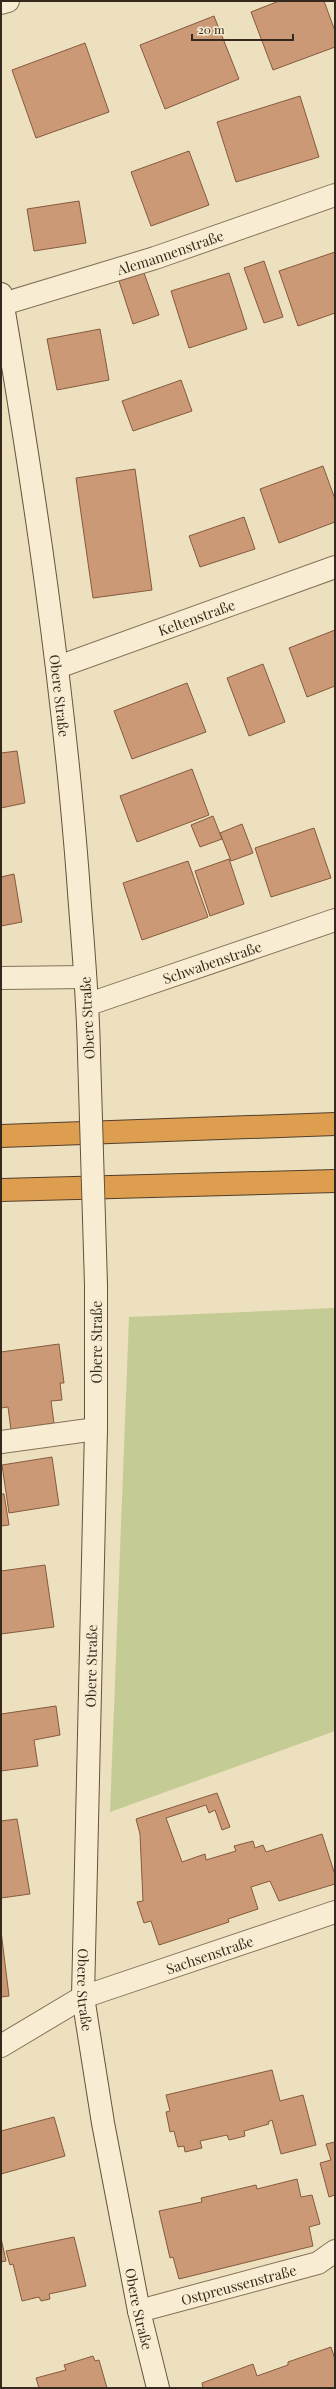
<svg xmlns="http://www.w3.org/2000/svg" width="336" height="2389" font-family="'Playfair Display',serif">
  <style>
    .green { fill: #c4cb94 }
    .building { fill: #cb9975; stroke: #855a3e }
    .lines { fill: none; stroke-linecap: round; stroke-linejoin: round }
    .street-casing { stroke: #867058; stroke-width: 24 }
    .secondary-casing { stroke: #67513b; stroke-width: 24 }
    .highway-casing { stroke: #533e2c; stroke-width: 24 }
    .street { stroke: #f8edd2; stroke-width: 22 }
    .secondary { stroke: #f8edd2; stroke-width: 22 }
    .highway { stroke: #dd9f4f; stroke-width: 22 }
    .secondary-bridge-casing { stroke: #67513b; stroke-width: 24; stroke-linecap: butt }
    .secondary-bridge { stroke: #f8edd2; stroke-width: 22 }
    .labels { text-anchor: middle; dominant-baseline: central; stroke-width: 4; stroke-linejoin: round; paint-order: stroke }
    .street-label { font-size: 14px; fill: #35281c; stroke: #f5eacf }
  </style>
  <rect width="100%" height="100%" fill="#ede0bf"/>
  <path class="green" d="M335,1308V1731L110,1812L129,1317Z"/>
  <path class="building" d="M279,1H324L335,31V47L273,70L251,12Z
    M214,16L239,79L165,109L140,45Z
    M85,43L109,112L36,138L12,70Z
    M300,96L319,157L236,182L217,122Z
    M189,151L209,205L151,226L131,172Z
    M79,201L86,243L34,251L27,209Z
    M335,252V313L298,326L279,271Z
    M264,261L283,317L264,323L244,268Z
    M144,273L159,315L133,324L119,281Z
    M229,273L247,329L189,348L171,291Z
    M100,329L109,380L57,390L47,339Z
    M181,380L192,411L133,431L122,401Z
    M323,466L335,499V522L279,543L260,489Z
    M135,469L152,590L93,598L76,478Z
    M244,517L255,549L200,567L189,536Z
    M335,630V686L307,697L289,648Z
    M263,664L285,722L249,736L227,678Z
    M187,683L206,732L132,759L114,711Z
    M17,751L25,803L1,808V753Z
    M192,769L209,815L137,842L120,796Z
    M213,816L222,839L200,847L191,825Z
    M242,824L253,853L231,861L220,833Z
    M314,828L331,878L271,897L255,848Z
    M229,859L244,904L210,916L195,871Z
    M188,861L208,917L142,940L123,883Z
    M14,874L22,922L1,926V877Z
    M59,1344L64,1383H60L62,1400L51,1401L54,1423L11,1430L8,1407L1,1408V1352Z
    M52,1457L59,1505L9,1513L2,1465Z
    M1,1494H4L9,1525L1,1526Z
    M45,1565L54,1627L1,1634V1571Z
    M56,1706L60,1735L34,1740L38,1766L1,1771V1714Z
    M217,1793L230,1827L222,1830L215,1810L209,1813L206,1805L166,1818L182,1862L205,1854L206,1860L236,1851L234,1846L253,1841L255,1848L263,1845L266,1852L322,1834L335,1875V1884L279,1901L270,1881L251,1887L258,1909L228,1919L229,1922L159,1945L151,1921L144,1923L137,1902L143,1901L140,1834L136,1819Z
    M17,1819L30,1894L1,1898V1821Z
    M1,1931L9,1996L1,1997Z
    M272,2070L280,2101L303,2095L316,2145L281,2154L272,2120L268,2122L269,2124L244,2131L245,2136L229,2140L227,2135L200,2141L202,2148L185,2152L184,2146L178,2147L174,2131L170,2132L166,2112L170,2111L166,2095Z
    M54,2117L65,2156L1,2174V2131Z
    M335,2142V2195L329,2197L320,2163L331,2160L326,2144Z
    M297,2179L301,2197L312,2195L320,2224L309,2227L313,2246L179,2279L173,2257L170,2258L159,2211L202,2202L201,2198L256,2185L257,2189Z
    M74,2237L86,2286L49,2294L50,2299L41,2301L39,2297L22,2301L13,2264L10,2265L6,2251Z
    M1,2238L6,2261L1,2262Z
    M331,2347L335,2359V2388H203L202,2383L253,2364L257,2376L288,2365V2362Z
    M93,2356L95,2361L99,2360L107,2388H39L36,2378L66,2370L64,2365Z"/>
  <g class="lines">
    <defs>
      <g id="street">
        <path d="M1,3L8,1"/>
        <path id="s1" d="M3,304L155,258L335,195"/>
        <path id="s2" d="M58,667L335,567"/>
        <path d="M1,978L85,977"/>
        <path id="s3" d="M89,1004L335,920"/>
        <path d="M1,1442L96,1429"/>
        <path id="s4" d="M1,2046L83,1997L335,1912"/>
        <path id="s5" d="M139,2311L318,2263L335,2251"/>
      </g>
      <g id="secondary">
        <path id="s6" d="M1,294C34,488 63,682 78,878C82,937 88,995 89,1054"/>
        <path id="s7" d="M96,1285V1429L83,1997L103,2123L139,2311L158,2388"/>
      </g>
      <path id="highway" d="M1,1136L335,1124
        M1,1190L335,1181"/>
    </defs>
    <use href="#street" class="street-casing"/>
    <use href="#secondary" class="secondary-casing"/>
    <use href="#highway" class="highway-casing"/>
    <use href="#street" class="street"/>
    <use href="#secondary" class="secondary"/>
    <use href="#highway" class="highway"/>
    <defs>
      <path id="secondary-bridge" d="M89,1054L96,1285"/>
    </defs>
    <use href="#secondary-bridge" class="secondary-bridge-casing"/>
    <use href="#secondary-bridge" class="secondary-bridge"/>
  </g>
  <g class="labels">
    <g class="street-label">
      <text stroke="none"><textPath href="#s1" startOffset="175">Alemannenstraße</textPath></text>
      <text stroke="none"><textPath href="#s2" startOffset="147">Keltenstraße</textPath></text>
      <text stroke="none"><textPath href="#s6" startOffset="406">Obere Straße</textPath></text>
      <text stroke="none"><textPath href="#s3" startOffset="130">Schwabenstraße</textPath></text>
      <text transform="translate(87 1018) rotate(-93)">Obere Straße</text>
      <text transform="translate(96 1342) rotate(-90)">Obere Straße</text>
      <text transform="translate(91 1666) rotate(-89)">Obere Straße</text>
      <text stroke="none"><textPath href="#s4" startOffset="229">Sachsenstraße</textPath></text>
      <text stroke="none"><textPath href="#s7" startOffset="705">Obere Straße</textPath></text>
      <text stroke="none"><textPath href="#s5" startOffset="103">Ostpreussenstraße</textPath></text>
      <text stroke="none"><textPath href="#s7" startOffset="1029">Obere Straße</textPath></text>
    </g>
  </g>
  <rect width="336" height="2389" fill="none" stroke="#35281c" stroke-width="4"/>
  <path d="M192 34v6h101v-6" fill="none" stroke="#35281c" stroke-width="2"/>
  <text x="198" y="34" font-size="12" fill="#35281c" stroke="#f5eacf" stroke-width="3" paint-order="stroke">20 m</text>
</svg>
